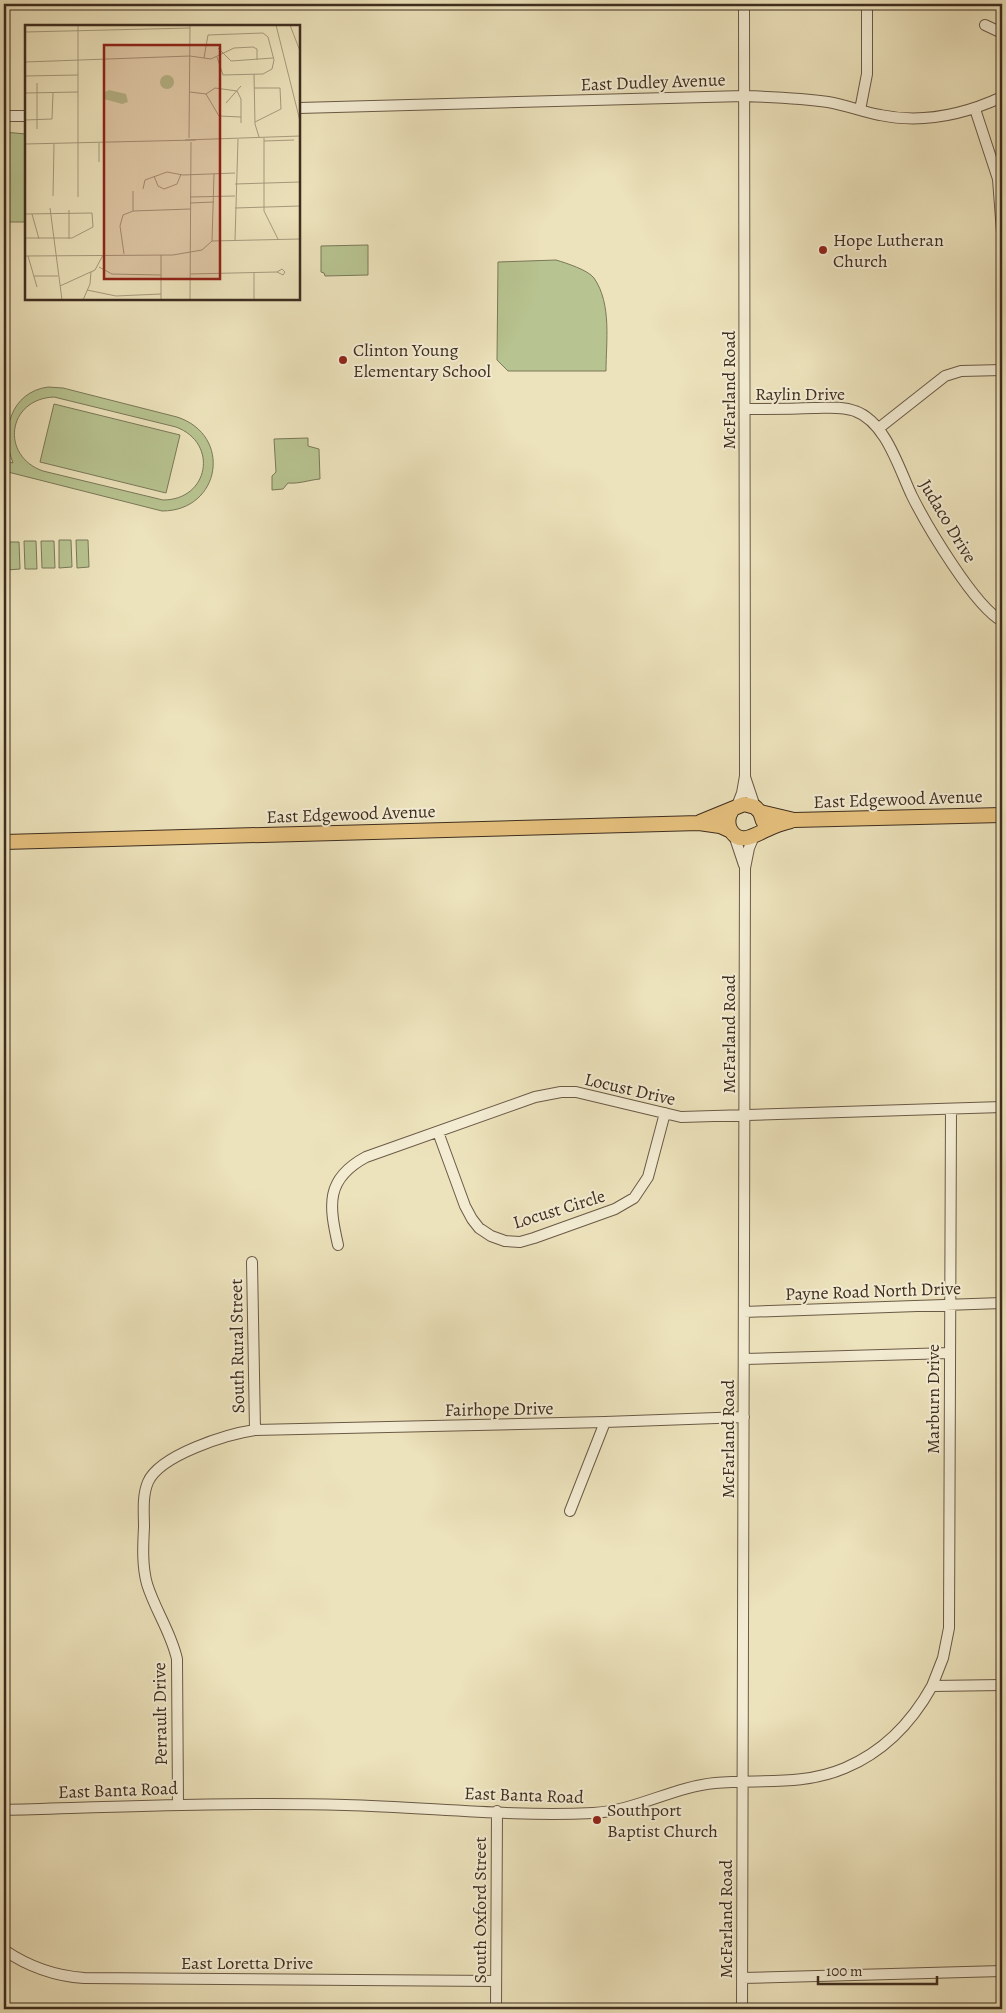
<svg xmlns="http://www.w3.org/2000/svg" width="1006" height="2013" font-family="Alegreya,serif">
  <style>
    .green { fill: #b7c390; stroke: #7a7858; fill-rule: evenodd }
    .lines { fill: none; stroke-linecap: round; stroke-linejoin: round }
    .minor-casing { stroke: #6a5a46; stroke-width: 12 }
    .major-casing { stroke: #3e2d1f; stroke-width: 16 }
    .minor { stroke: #f3ecd3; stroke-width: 10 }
    .major { stroke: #e6c17e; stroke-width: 14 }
    .poi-dot { fill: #8f2418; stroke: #f3ecd3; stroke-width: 2 }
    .labels { text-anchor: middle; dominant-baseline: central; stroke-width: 4; stroke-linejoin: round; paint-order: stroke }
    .street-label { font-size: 18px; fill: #3e2d1f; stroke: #f3ecd3 }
    .poi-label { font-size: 18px; fill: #3e2d1f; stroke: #f3ecd3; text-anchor: start }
    .inset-road { fill: none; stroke: #a69a7d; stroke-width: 1 }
    .view { fill: #8f2418; fill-opacity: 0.15; stroke: #8f2418; stroke-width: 2.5 }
    .inset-edge { fill: none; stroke: #3e2d1f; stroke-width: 2.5 }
  </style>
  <rect width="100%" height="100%" fill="#ece2bb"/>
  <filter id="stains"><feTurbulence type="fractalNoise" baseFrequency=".004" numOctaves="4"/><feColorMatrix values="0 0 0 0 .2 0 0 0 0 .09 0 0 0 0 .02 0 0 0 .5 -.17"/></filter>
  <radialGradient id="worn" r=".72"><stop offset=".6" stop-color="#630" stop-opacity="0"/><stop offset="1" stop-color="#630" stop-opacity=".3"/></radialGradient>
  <path class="green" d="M4,132L26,134V222H4Z
    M368,245V275L325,276L324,273L321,272V246Z
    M556,260C566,263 588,270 594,278C612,304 606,342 606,371H508L497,360L498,262Z
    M48,387L63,388L177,417C233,435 221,511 162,511L4,471L6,461L13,463C0,431 11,392 48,387ZM54,397L176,427C219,443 209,500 163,500L43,471C0,456 7,399 54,397Z
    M54,404L180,435L166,493L40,462Z
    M308,438V446L319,449L320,479C309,480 299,484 288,483L283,489L272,490V476L276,472L274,439Z
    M59,540H71L72,567L59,568Z
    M76,540H88L89,567L77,568Z
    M24,541H36L37,569H25Z
    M41,541H54L55,568H42Z
    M7,542H19L20,569L7,570Z"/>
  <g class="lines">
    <defs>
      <path id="minor" d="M985,25L1002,33
        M299,108L744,96C772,97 801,98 828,102C846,105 863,112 880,115C923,124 963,115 1002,97
        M975,109L998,179L1002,232
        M860,110L867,74V4
        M4,116H26
        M745,409C768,409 791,409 814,408C827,408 842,406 855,411C886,422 899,469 912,496C927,526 975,607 1002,621
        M879,428L945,376L961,371L1002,370
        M745,777L755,807
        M737,806L742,793L745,776L744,4
        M734,835L744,865
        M438,1132L465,1206L472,1219L479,1228L491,1236L505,1241L520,1242L534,1238L615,1209L634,1198L648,1177L665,1113
        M338,1245C329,1205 325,1179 366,1157L535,1097L561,1092H576L681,1117L1002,1107
        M252,1262L255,1430
        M744,1312L1002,1303
        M744,1359L950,1353
        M570,1511L605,1422
        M932,1686L943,1658L949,1628L951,1109
        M178,1805L177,1659C171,1632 155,1610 147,1584C142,1566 143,1546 144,1527C144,1513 142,1496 148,1482C160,1455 227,1434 255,1430L605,1422L744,1417
        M4,1810C117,1807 231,1802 345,1805C427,1807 510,1817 593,1813C635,1811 673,1787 715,1783C759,1779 803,1786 845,1768C883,1752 912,1722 932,1686L1002,1685
        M4,1950C29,1967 54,1976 84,1978L496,1981
        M742,1978L1002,1971
        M496,2009L497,1811
        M742,2009L745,868L749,848L754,836"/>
      <path id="major" d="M732,810C728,816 727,822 730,829C739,847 756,834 768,829C776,825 783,823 791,821
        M760,812L794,820L1002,815
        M700,822L744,804L755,807L760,812L763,821
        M4,842L699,823L720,826L731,831"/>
    </defs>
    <use href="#minor" class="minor-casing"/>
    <use href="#major" class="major-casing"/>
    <use href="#minor" class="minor"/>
    <use href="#major" class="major"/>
  </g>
  <g class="poi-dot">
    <circle cx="823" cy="250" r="5"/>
    <circle cx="343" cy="360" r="5"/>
    <circle cx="597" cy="1820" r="5"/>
  </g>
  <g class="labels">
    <g class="street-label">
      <text transform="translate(653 82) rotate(-2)">East Dudley Avenue</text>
      <text transform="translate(729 390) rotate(-90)">McFarland Road</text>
      <text x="800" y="394">Raylin Drive</text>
      <text transform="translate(948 521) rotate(59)">Judaco Drive</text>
      <text transform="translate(898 799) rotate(-2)">East Edgewood Avenue</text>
      <text transform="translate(351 814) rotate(-2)">East Edgewood Avenue</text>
      <text transform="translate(729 1034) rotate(-90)">McFarland Road</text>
      <text transform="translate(630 1089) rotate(13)">Locust Drive</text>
      <text transform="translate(559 1209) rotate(-17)">Locust Circle</text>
      <text transform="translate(873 1291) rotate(-2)">Payne Road North Drive</text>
      <text transform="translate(237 1346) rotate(-91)">South Rural Street</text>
      <text transform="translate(933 1399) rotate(-90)">Marburn Drive</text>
      <text transform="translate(499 1409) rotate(-1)">Fairhope Drive</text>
      <text transform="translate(728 1439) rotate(-90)">McFarland Road</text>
      <text transform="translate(160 1714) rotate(-91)">Perrault Drive</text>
      <text transform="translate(118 1790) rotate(-2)">East Banta Road</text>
      <text transform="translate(524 1795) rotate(2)">East Banta Road</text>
      <text transform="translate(480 1910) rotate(-90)">South Oxford Street</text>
      <text transform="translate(726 1919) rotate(-90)">McFarland Road</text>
      <text x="247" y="1963">East Loretta Drive</text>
    </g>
    <g class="poi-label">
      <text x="833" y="240">Hope Lutheran<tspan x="833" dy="21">Church</tspan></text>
      <text x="353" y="350">Clinton Young<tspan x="353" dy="21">Elementary School</tspan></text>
      <text x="607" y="1810">Southport<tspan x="607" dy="21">Baptist Church</tspan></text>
    </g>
  </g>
  <g transform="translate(25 25)">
    <rect width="275" height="275" fill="#ece2bb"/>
    <path d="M135 57a7 7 0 1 1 14 0a7 7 0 1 1-14 0ZM84,65L101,69L103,77L97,79L79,74L80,67Z" fill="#b7c390"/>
    <path class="inset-road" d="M53,0V118M251,0L275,96M265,0L275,26M0,7L165,3M193,23L206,36L248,33M192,32L198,50L238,49L247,44M179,33L183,10L238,8L243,12L249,35L247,44M0,37L165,31L186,34L209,23L228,22L232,24V35M229,49L230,99L234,112M0,51L53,50M229,63H255L256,84L230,97M212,66L216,74V98M165,67L181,69M0,68L53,67M181,69L194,91L216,92M181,69L190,63L212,66M201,78L216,61M0,95L27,94L28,68M12,104V58M164,113L165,0M239,113V186L253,214M160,115L275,111M239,116L269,115M0,119L171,115M74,137V118M129,151L133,161L139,164L152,159L156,149M210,159L275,157M118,164L120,155L142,147L158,150L210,148M108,166V186M28,171L29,119M53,172V118M165,172L210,171M165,178L189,177M25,183L37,275M210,183L275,181M0,189L67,188L68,202L47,213H0M7,189L14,214M44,214V185M210,215L213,114M187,216L189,149M99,229L95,201L98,190L108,186L165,184M136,230V275M0,231L148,230L177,225L187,216L275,214M3,231L12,262M74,242L87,249L136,250M165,249L252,247L257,244L260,247L258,250L252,247M9,251H33M35,261L70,245L78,230M62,265L91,271L136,269M58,275L65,259L66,247M165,275L166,117M229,275V248"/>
    <path class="view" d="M79,20H195V254H79Z"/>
    <rect width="275" height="275" class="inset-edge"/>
  </g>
  <rect width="1006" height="2013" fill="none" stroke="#ece2bb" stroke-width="20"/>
  <rect x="5" y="5" width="996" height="2003" fill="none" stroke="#3e2d1f" stroke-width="2.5"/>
  <rect x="10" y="10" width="986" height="1993" fill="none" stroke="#3e2d1f"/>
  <path d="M818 1976v8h119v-8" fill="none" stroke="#3e2d1f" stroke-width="2.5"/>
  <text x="826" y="1976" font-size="15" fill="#3e2d1f" stroke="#f3ecd3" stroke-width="4" paint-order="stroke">100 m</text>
  <rect width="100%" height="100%" filter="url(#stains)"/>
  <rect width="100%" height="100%" fill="url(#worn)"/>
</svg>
